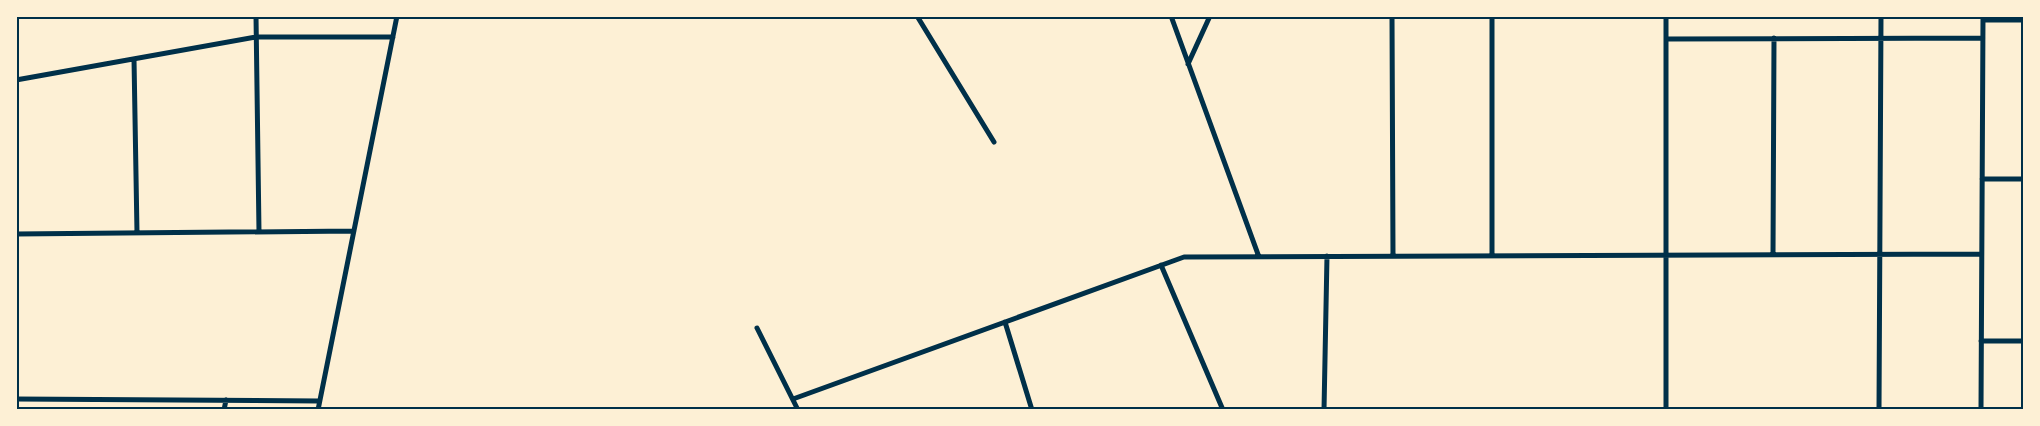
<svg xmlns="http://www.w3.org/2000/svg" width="2040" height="426" font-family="Poppins,sans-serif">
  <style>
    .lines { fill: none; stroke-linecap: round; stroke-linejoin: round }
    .minor { stroke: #003049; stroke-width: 5 }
    .neatline { fill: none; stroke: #003049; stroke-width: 2 }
  </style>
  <rect width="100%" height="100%" fill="#fdf0d5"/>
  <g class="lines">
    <path class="minor" d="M256,16L259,232
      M917,16L994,142
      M1171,16L1259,257
      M1392,16L1393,256
      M1666,16V410
      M1983,20H2024
      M1666,39L1983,38
      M134,59L137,233
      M1188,64L1210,16
      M16,80L256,37H393
      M1982,179H2024
      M16,234L354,231
      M1773,255L1774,38
      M1492,256V16
      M1161,265L1223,410
      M1005,322L1032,410
      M757,328L798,410
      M1981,341H2024
      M16,399L319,401
      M793,399L1184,257L1981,254
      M224,410L226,400
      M318,410L397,16
      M1324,410L1327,256
      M1879,410L1881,16
      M1981,410L1983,16"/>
  </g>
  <rect width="2040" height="426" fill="none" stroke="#fdf0d5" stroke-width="35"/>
  <rect x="18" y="18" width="2004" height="390" class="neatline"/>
</svg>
